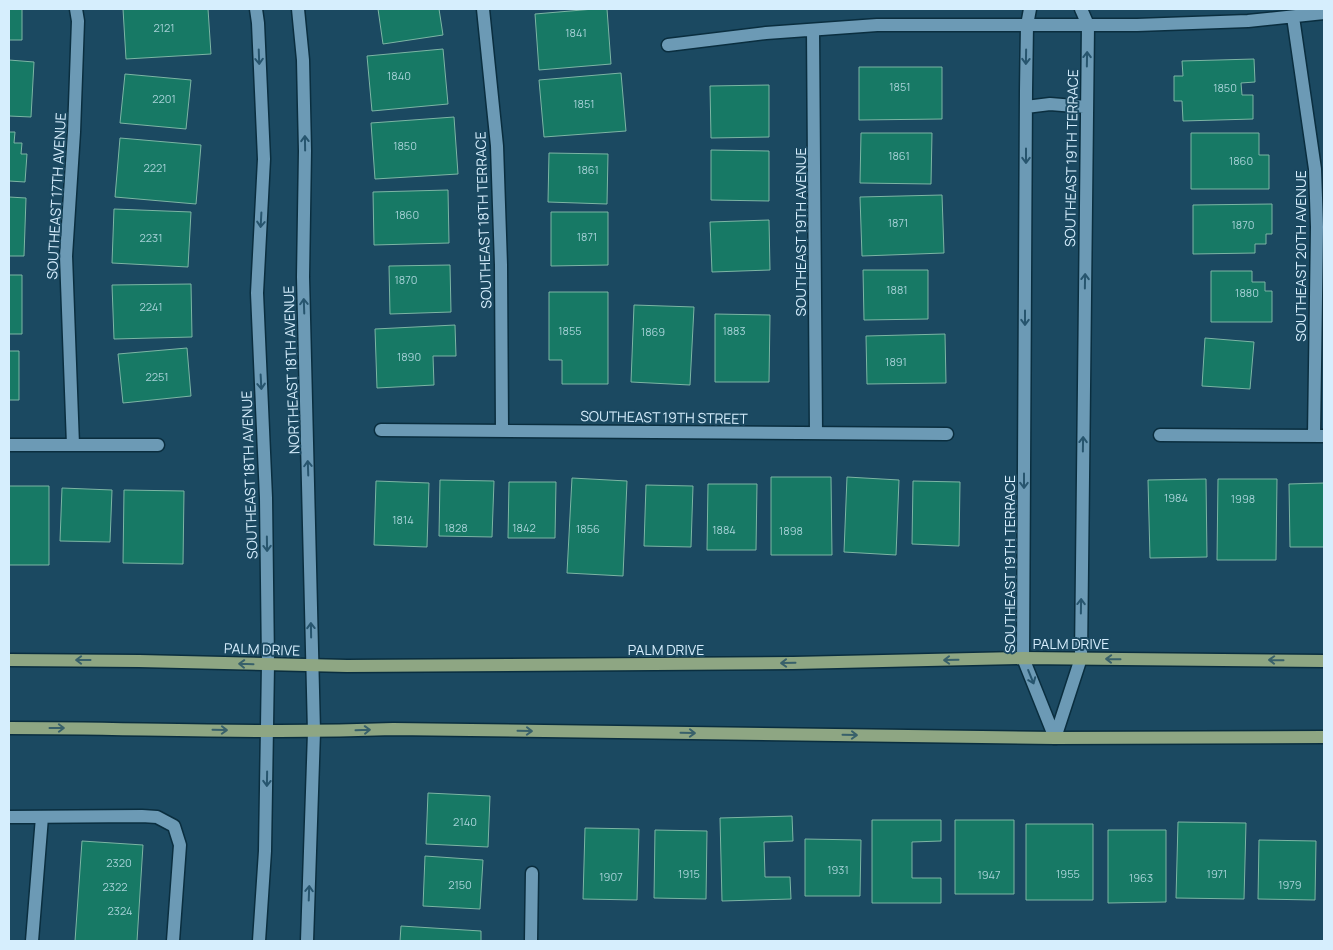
<svg xmlns="http://www.w3.org/2000/svg" width="1333" height="950" font-family="Manrope,sans-serif">
  <style>
    .building { fill: #177965; stroke: #7cb5a4 }
    .lines { fill: none; stroke-linecap: round; stroke-linejoin: round }
    .minor-casing { stroke: #0a2e3f; stroke-width: 15 }
    .major-casing { stroke: #0a2e3f; stroke-width: 15 }
    .minor { stroke: #6c9ab5; stroke-width: 12 }
    .major { stroke: #8ea683; stroke-width: 12 }
    .oneway { stroke: #27556e }
    .oneway2 { stroke: #38606a }
    .labels { text-anchor: middle; dominant-baseline: central; stroke-width: 4; stroke-linejoin: round; paint-order: stroke }
    .number-label { font-size: 11px; fill: #a6d1d7 }
    .street-label { font-size: 14px; fill: #d6eefd; stroke: #1b4961 }
  </style>
  <rect width="100%" height="100%" fill="#1b4961"/>
  <path class="building" d="M9,9H22V40H9Z
    M123,9H208L211,54L126,59Z
    M378,9H439L443,35L383,44Z
    M594,9H607L611,64L539,70L535,14Z
    M443,49L448,104L372,111L367,56Z
    M1254,59L1255,82L1241,83L1242,95H1253V119L1183,121L1182,101H1174V76H1183L1182,61Z
    M9,60L34,62L31,117L9,116Z
    M859,67H942V119L859,120Z
    M621,73L626,131L544,137L539,80Z
    M125,74L191,80L186,129L120,123Z
    M769,85V137L711,138L710,86Z
    M454,117L458,174L375,179L371,123Z
    M9,132H15L14,143H22L21,154H27L25,182L9,181Z
    M861,133H932L931,184L860,183Z
    M1191,133H1259V155H1269V189H1191Z
    M120,138L201,145L196,204L115,197Z
    M711,150L769,151V201L711,200Z
    M549,153L608,154L607,204L548,202Z
    M448,190L449,243L374,245L373,192Z
    M942,195L944,253L862,256L860,197Z
    M9,197L26,198L24,256H9Z
    M1272,204V234H1266V244H1255V253L1193,254V205Z
    M114,209L191,212L188,267L112,263Z
    M551,212H608V265L551,266Z
    M769,220L770,270L712,272L710,222Z
    M450,265L451,312L390,314L389,266Z
    M863,270H928V319L864,320Z
    M1211,271H1252V282H1265V291H1272V322H1211Z
    M9,275H22V334H9Z
    M191,284L192,337L114,339L112,285Z
    M549,292H608V384H562V360H549Z
    M634,305L694,307L690,385L631,382Z
    M715,314L770,315L769,382H715Z
    M455,325L456,356H433L434,385L377,388L375,329Z
    M945,334L946,383L867,384L866,336Z
    M1205,338L1254,342L1250,389L1202,386Z
    M187,348L191,396L123,403L118,354Z
    M9,351H19V400H9Z
    M771,477H831L832,555H771Z
    M847,477L899,480L896,555L844,552Z
    M572,478L627,481L623,576L567,573Z
    M1206,479L1207,557L1150,558L1148,480Z
    M1218,479H1277L1276,560H1217Z
    M440,480L494,481L492,537L439,536Z
    M376,481L429,483L427,547L374,545Z
    M913,481L960,482L959,546L912,544Z
    M509,482H556L555,538H508Z
    M1324,483V547H1290L1289,484Z
    M708,484H757L756,550H707Z
    M646,485L693,486L691,547L644,546Z
    M9,486H49V565H9Z
    M62,488L112,490L110,542L60,541Z
    M124,490L184,491L183,564L123,563Z
    M428,793L490,796L488,847L426,844Z
    M792,816L793,841L764,842L765,877H790L791,899L722,901L720,818Z
    M872,820H941V841L912,842V878H941V903H872Z
    M955,820H1014V894H955Z
    M1178,822L1246,823L1244,899L1176,898Z
    M1026,824H1093V900H1026Z
    M585,828L639,829L637,900L583,899Z
    M655,830L707,831L706,899L654,898Z
    M1108,830H1166V902L1108,903Z
    M805,839L861,840L860,896H805Z
    M1259,840L1316,841L1315,900L1258,899Z
    M82,841L143,845L137,941H75Z
    M425,856L483,860L480,909L423,906Z
    M401,926L481,931V941H400Z"/>
  <g class="lines">
    <defs>
      <path id="minor" d="M256,9L258,23L264,159L257,293L266,498L268,664L265,851L259,941
        M298,9L303,60L305,151L303,277L314,732L307,941
        M483,9L497,146L501,265L502,430
        M1030,9L1027,25L1026,90L1023,658L1055,738
        M1293,17L1315,169L1317,227L1314,436
        M813,30L816,433
        M668,45L766,33L877,25H1137L1248,21L1324,13
        M1026,107L1050,104L1087,107
        M381,430L947,434
        M1160,435L1324,436
        M9,445H158
        M73,445L66,256L74,132L78,21L76,9
        M1055,738L1081,658L1088,25L1081,9
        M9,817L142,816L157,817L174,826L180,845L173,941
        M32,941L42,817
        M531,941L532,873"/>
      <path id="major" d="M9,660L139,661L347,666L793,663L1023,658L1324,661
        M9,728C137,728 265,734 393,729L1055,738L1324,737"/>
    </defs>
    <use href="#minor" class="minor-casing"/>
    <use href="#major" class="major-casing"/>
    <use href="#minor" class="minor"/>
    <use href="#major" class="major"/>
  </g>
  <defs><path id="oneway-shaft" d="M-6 0H5M1.5-3L5.5 0L1.5 3" fill="none" stroke-width="1.6" stroke-linecap="round" stroke-linejoin="round" transform="scale(1.25)"/></defs>
  <g class="oneway">
    <use href="#oneway-shaft" transform="translate(259 57) rotate(88)"/>
    <use href="#oneway-shaft" transform="translate(1026 57) rotate(91)"/>
    <use href="#oneway-shaft" transform="translate(1087 59) rotate(-89)"/>
    <use href="#oneway-shaft" transform="translate(305 143) rotate(-91)"/>
    <use href="#oneway-shaft" transform="translate(1026 156) rotate(90)"/>
    <use href="#oneway-shaft" transform="translate(261 220) rotate(93)"/>
    <use href="#oneway-shaft" transform="translate(1085 281) rotate(-89)"/>
    <use href="#oneway-shaft" transform="translate(304 306) rotate(-92)"/>
    <use href="#oneway-shaft" transform="translate(1025 318) rotate(90)"/>
    <use href="#oneway-shaft" transform="translate(261 382) rotate(87)"/>
    <use href="#oneway-shaft" transform="translate(1083 444) rotate(-89)"/>
    <use href="#oneway-shaft" transform="translate(308 468) rotate(-92)"/>
    <use href="#oneway-shaft" transform="translate(1024 481) rotate(90)"/>
    <use href="#oneway-shaft" transform="translate(267 544) rotate(89)"/>
    <use href="#oneway-shaft" transform="translate(1081 606) rotate(-89)"/>
    <use href="#oneway-shaft" transform="translate(311 630) rotate(-91)"/>
    <use href="#oneway-shaft" transform="translate(1031 677) rotate(68)"/>
    <use href="#oneway-shaft" transform="translate(267 779) rotate(91)"/>
    <use href="#oneway-shaft" transform="translate(309 893) rotate(-88)"/>
  </g>
  <g class="oneway2">
    <use href="#oneway-shaft" transform="translate(1113 659) rotate(-179)"/>
    <use href="#oneway-shaft" transform="translate(83 660) rotate(-180)"/>
    <use href="#oneway-shaft" transform="translate(951 660) rotate(179)"/>
    <use href="#oneway-shaft" transform="translate(1276 660) rotate(-179)"/>
    <use href="#oneway-shaft" transform="translate(788 663) rotate(179)"/>
    <use href="#oneway-shaft" transform="translate(246 664) rotate(-178)"/>
    <use href="#oneway-shaft" transform="translate(57 728)"/>
    <use href="#oneway-shaft" transform="translate(220 730) rotate(1)"/>
    <use href="#oneway-shaft" transform="translate(363 730) rotate(-2)"/>
    <use href="#oneway-shaft" transform="translate(525 731) rotate(1)"/>
    <use href="#oneway-shaft" transform="translate(688 733) rotate(1)"/>
    <use href="#oneway-shaft" transform="translate(850 735) rotate(1)"/>
  </g>
  <g class="labels">
    <g class="number-label">
      <text x="164" y="27">2121</text>
      <text x="576" y="32">1841</text>
      <text x="399" y="75">1840</text>
      <text x="900" y="86">1851</text>
      <text x="1225" y="87">1850</text>
      <text x="164" y="98">2201</text>
      <text x="584" y="103">1851</text>
      <text x="405" y="145">1850</text>
      <text x="899" y="155">1861</text>
      <text x="1241" y="160">1860</text>
      <text x="155" y="167">2221</text>
      <text x="588" y="169">1861</text>
      <text x="407" y="214">1860</text>
      <text x="898" y="222">1871</text>
      <text x="1243" y="224">1870</text>
      <text x="587" y="236">1871</text>
      <text x="151" y="237">2231</text>
      <text x="406" y="279">1870</text>
      <text x="897" y="289">1881</text>
      <text x="1247" y="292">1880</text>
      <text x="151" y="306">2241</text>
      <text x="570" y="330">1855</text>
      <text x="734" y="330">1883</text>
      <text x="653" y="331">1869</text>
      <text x="409" y="356">1890</text>
      <text x="896" y="361">1891</text>
      <text x="157" y="376">2251</text>
      <text x="1176" y="497">1984</text>
      <text x="1243" y="498">1998</text>
      <text x="403" y="519">1814</text>
      <text x="456" y="527">1828</text>
      <text x="524" y="527">1842</text>
      <text x="588" y="528">1856</text>
      <text x="724" y="529">1884</text>
      <text x="791" y="530">1898</text>
      <text x="465" y="821">2140</text>
      <text x="119" y="862">2320</text>
      <text x="838" y="869">1931</text>
      <text x="689" y="873">1915</text>
      <text x="1068" y="873">1955</text>
      <text x="1217" y="873">1971</text>
      <text x="989" y="874">1947</text>
      <text x="611" y="876">1907</text>
      <text x="1141" y="877">1963</text>
      <text x="460" y="884">2150</text>
      <text x="1290" y="884">1979</text>
      <text x="115" y="886">2322</text>
      <text x="120" y="910">2324</text>
    </g>
    <g class="street-label">
      <text transform="translate(1071 158) rotate(-89)">SOUTHEAST 19TH TERRACE</text>
      <text transform="translate(56 196) rotate(-87)">SOUTHEAST 17TH AVENUE</text>
      <text transform="translate(483 220) rotate(-92)">SOUTHEAST 18TH TERRACE</text>
      <text transform="translate(800 232) rotate(-90)">SOUTHEAST 19TH AVENUE</text>
      <text transform="translate(1300 256) rotate(-90)">SOUTHEAST 20TH AVENUE</text>
      <text transform="translate(291 370) rotate(-92)">NORTHEAST 18TH AVENUE</text>
      <text transform="translate(664 417) rotate(1)">SOUTHEAST 19TH STREET</text>
      <text transform="translate(249 475) rotate(-92)">SOUTHEAST 18TH AVENUE</text>
      <text transform="translate(1009 564) rotate(-90)">SOUTHEAST 19TH TERRACE</text>
      <text x="1071" y="643">PALM DRIVE</text>
      <text transform="translate(262 649) rotate(2)">PALM DRIVE</text>
      <text x="666" y="649">PALM DRIVE</text>
    </g>
  </g>
  <rect width="1333" height="950" fill="none" stroke="#d6eefd" stroke-width="20"/>
</svg>
